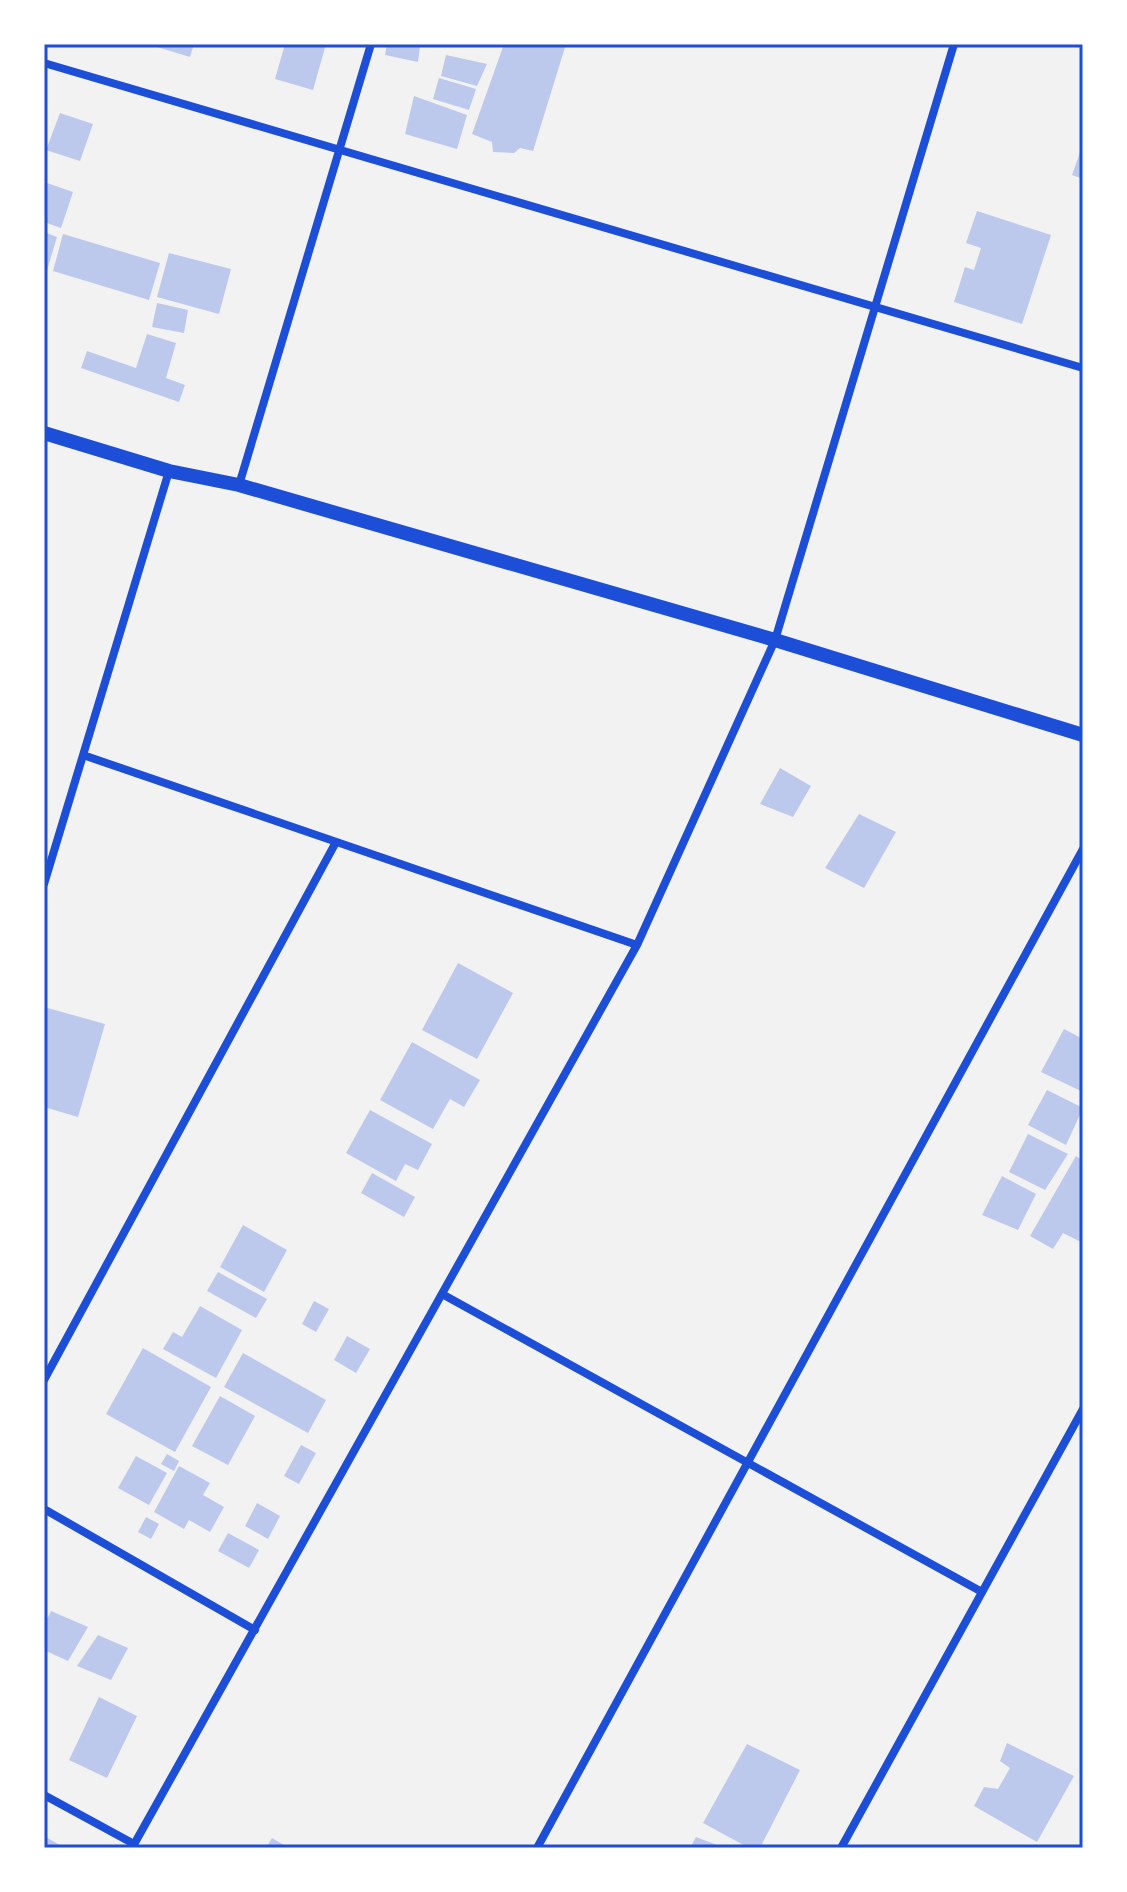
<svg xmlns="http://www.w3.org/2000/svg" width="1127" height="1892" font-family="'Space Grotesk',sans-serif">
  <style>
    .building { fill: #bdc9ec }
    .lines { fill: none; stroke-linecap: round; stroke-linejoin: round }
    .minor { stroke: #1d4ed8; stroke-width: 8 }
    .tertiary { stroke: #1d4ed8; stroke-width: 14 }
    .neatline { fill: none; stroke: #1d4ed8; stroke-width: 3 }
  </style>
  <rect width="100%" height="100%" fill="#f2f2f2"/>
  <path class="building" d="M147,44H194L190,57Z
    M285,44H326L313,90L275,79Z
    M387,44H411L420,46L418,62L385,55Z
    M504,44H566L533,151L520,148L514,153L493,152L492,142L472,134Z
    M446,55L487,64L477,86L441,76Z
    M439,78L476,89L469,110L433,99Z
    M414,96L467,115L457,149L405,134Z
    M60,113L93,124L80,161L46,150Z
    M1083,144V179L1072,175Z
    M44,182L73,192L61,228L44,222Z
    M977,211L1051,235L1022,324L954,302L965,267L974,270L981,248L966,243Z
    M44,232L57,237L45,277H44Z
    M63,234L160,263L149,300L53,271Z
    M169,253L231,269L219,314L157,297Z
    M157,303L188,310L184,333L152,327Z
    M147,334L176,343L166,378L185,385L179,402L81,368L87,351L136,368Z
    M780,768L811,786L793,817L760,804Z
    M859,814L896,832L864,888L825,868Z
    M458,963L513,993L477,1059L422,1030Z
    M44,1007L105,1024L78,1117L44,1107Z
    M1064,1029L1083,1039V1092L1041,1072Z
    M412,1042L480,1080L464,1107L450,1099L433,1129L380,1100Z
    M1047,1090L1083,1108L1066,1145L1028,1125Z
    M370,1110L432,1144L418,1170L405,1164L396,1181L346,1153Z
    M1028,1134L1068,1154L1045,1190L1009,1172Z
    M1076,1156L1083,1161V1243L1063,1233L1053,1249L1030,1236Z
    M372,1173L415,1197L404,1217L361,1193Z
    M1002,1176L1036,1194L1018,1230L982,1215Z
    M243,1225L287,1250L264,1292L220,1267Z
    M218,1272L267,1299L256,1318L207,1291Z
    M314,1301L329,1309L316,1332L302,1324Z
    M200,1306L242,1330L216,1378L163,1349L173,1332L182,1337Z
    M347,1336L370,1349L356,1373L334,1360Z
    M143,1348L211,1387L175,1452L106,1414Z
    M243,1353L326,1400L308,1433L224,1387Z
    M220,1396L255,1416L228,1465L192,1446Z
    M301,1445L316,1453L299,1484L284,1476Z
    M167,1454L179,1461L174,1471L161,1464Z
    M136,1456L167,1473L149,1505L118,1488Z
    M179,1466L210,1483L203,1495L224,1507L210,1532L189,1520L184,1529L154,1512Z
    M257,1503L280,1516L268,1539L245,1526Z
    M146,1517L159,1524L151,1539L138,1532Z
    M228,1533L259,1550L249,1568L218,1551Z
    M51,1611L88,1627L68,1661L44,1650V1625Z
    M98,1635L128,1648L111,1680L77,1666Z
    M99,1697L137,1716L107,1778L69,1760Z
    M1007,1743L1074,1776L1037,1842L974,1806L984,1787L998,1789L1010,1768L1000,1761Z
    M747,1744L800,1770L760,1848H749L703,1823Z
    M44,1836L65,1848H44Z
    M696,1837L725,1848H690Z
    M272,1838L289,1848H266Z"/>
  <g class="lines">
    <path class="minor" d="M44,63L1083,368
      M239,485L371,44
      M83,755L637,945
      M44,884L169,471
      M442,1294L982,1592
      M44,1380L336,842
      M44,1509L255,1630
      M44,1795L134,1844
      M132,1848L637,945L775,640L954,44
      M537,1848L1083,849
      M841,1848L1083,1409"/>
    <path class="tertiary" d="M44,433L169,471L239,485L775,640L1083,735"/>
  </g>
  <rect width="1127" height="1892" fill="none" stroke="#ffffff" stroke-width="92"/>
  <rect x="46" y="46" width="1035" height="1800" class="neatline"/>
</svg>
